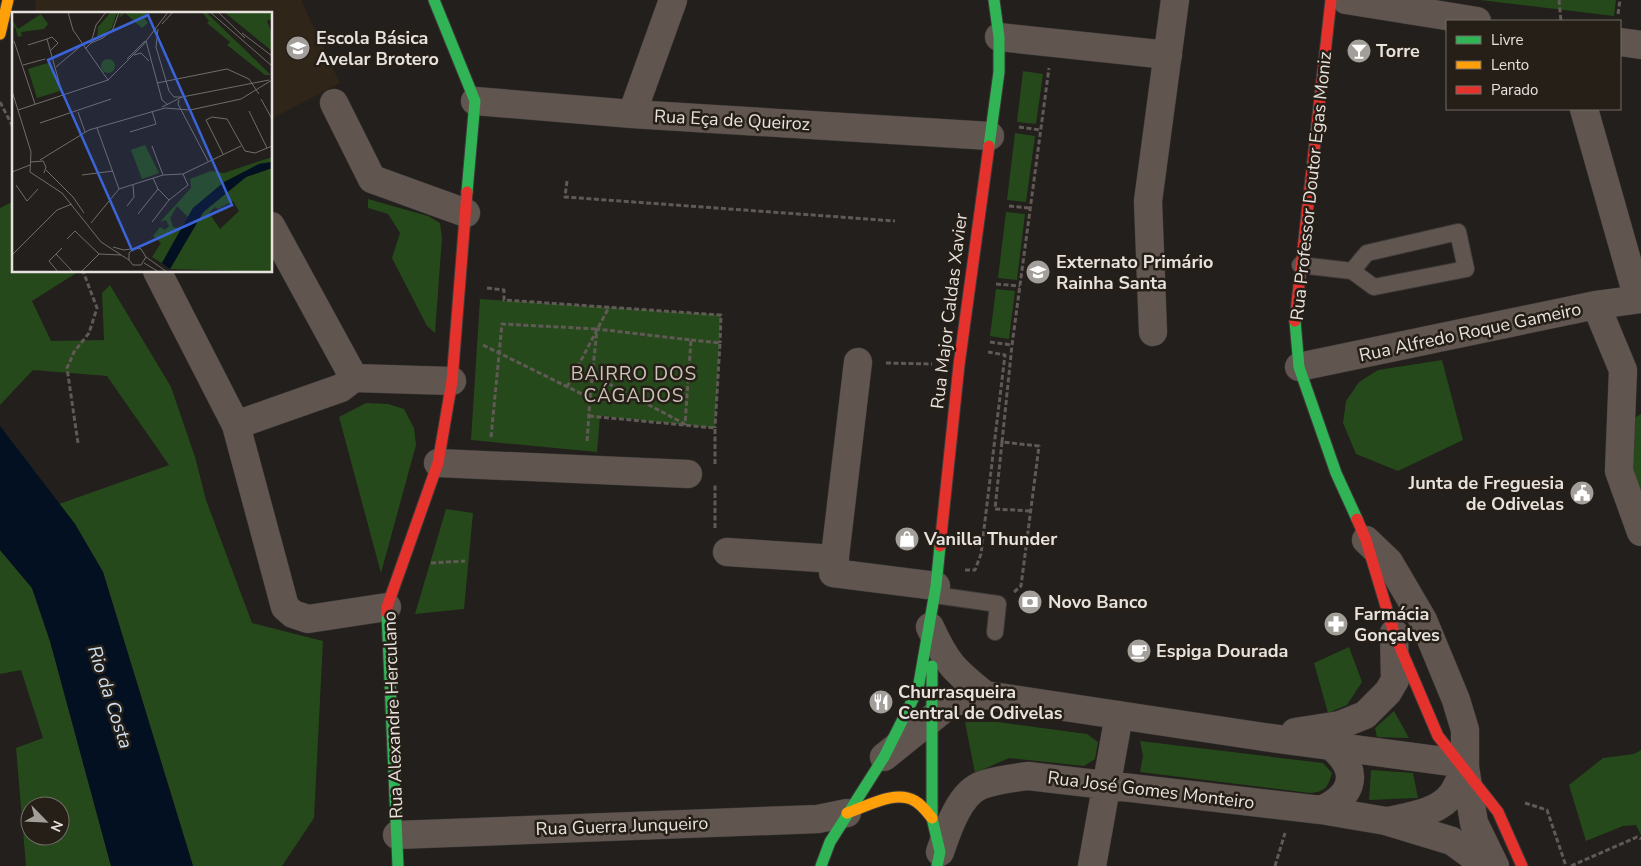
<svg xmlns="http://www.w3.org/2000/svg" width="1641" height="866" font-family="'Nunito Sans',sans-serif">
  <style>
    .built { fill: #2f2519 }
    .green { fill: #25491a; fill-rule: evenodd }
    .water { fill: #031021 }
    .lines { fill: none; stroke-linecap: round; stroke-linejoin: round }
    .lane-casing { stroke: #3d3a38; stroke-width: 18 }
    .street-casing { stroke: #3d3a38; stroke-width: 29 }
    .fast-casing { stroke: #3d3a38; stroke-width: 13 }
    .slow-casing { stroke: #3d3a38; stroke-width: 13 }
    .jam-casing { stroke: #3d3a38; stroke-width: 13 }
    .path { stroke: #605955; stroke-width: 3; stroke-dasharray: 5 2.5; stroke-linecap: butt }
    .lane { stroke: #615550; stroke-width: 16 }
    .street { stroke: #615550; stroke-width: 28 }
    .fast { stroke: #30b455; stroke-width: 11 }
    .slow { stroke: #ff9f0a; stroke-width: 11 }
    .jam { stroke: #e5322d; stroke-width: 11 }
    .labels { text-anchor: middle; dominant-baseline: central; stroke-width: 5; stroke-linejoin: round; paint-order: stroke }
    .poi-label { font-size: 18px; font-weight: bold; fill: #e7e2dd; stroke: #261f18; text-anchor: start }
    .street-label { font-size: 18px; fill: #e7e2dd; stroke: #261f18 }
    .neighbourhood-label { font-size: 19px; letter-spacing: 1px; fill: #ccc3b9; stroke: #261f18 }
    .water-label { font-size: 19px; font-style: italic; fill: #cde0f1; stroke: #261f18 }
    .inset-road { fill: none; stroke: #716d69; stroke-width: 1 }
    .view { fill: #3b64d9; fill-opacity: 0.15; stroke: #3b64d9; stroke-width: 2.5 }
    .inset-edge { fill: none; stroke: #e7e2dd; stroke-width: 2.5 }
  </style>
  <rect width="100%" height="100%" fill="#221f1c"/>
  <path class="built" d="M36,0H301L340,83L271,119V14H34Z"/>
  <path class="green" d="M1480,0H1616L1614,16Z
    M1023,71L1043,74L1036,124L1017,122Z
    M1015,133L1035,136L1026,202L1007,200Z
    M368,199L428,216L440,223L442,238L435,333L427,326L392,258L400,233L388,214L368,208Z
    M14,201V271L78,272L32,301L51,341L104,340L102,293L110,285L171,387L195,457L206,500L252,623L323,641L314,818L282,866H193L103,572L75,524L59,504L169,465L107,376L33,370L0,405V208Z
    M1006,212L1025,214L1017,280L998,278Z
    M996,289L1015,291L1009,339L990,336Z
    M480,299L721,315L715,428L600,416L597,452L471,440Z
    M1442,360L1463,440L1398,471L1356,454L1343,423L1346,401L1359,382L1378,370Z
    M366,403L388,404L404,409L414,428L416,445L381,573L339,417Z
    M1641,414V496L1629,462L1631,420Z
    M446,509L473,513L464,609L415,614Z
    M0,550L32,588L50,641L111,866H26L16,748L43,738L21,670L0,674ZM30,806H60V836H30Z
    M1349,647L1362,682L1347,705L1328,713L1314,663Z
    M1394,711L1409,738L1377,737L1375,728Z
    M965,722H997L1087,734L1098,742L1095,759L1084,766L1009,758L975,773Z
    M1140,741L1323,763L1332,773C1328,787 1325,792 1310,793L1140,772L1143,756Z
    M1641,750V835L1636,825L1623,826L1586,841L1569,785L1603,758L1634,754Z
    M1371,770L1413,773L1418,798L1369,800Z"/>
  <path class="water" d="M0,426L75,524L103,572L193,866H111L50,641L32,588L0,550Z"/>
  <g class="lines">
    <defs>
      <path id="lane" d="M1300,265L1352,271L1367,253L1458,232L1466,269L1374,287L1352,271
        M935,595L998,604L995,632"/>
      <path id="street" d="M1346,0L1477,21
        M999,37L1168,55
        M1620,42L1641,45
        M475,101L632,114L990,136
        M334,103L372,179L466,213
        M1584,109L1638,299
        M632,114L673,0
        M271,226L354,378
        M157,271L236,425L285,607L293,614L308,619L387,607
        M1596,305L1623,370L1619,471L1641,532
        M1153,332L1148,201L1175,0
        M858,362L833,573L936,586
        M1299,367L1596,305L1641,299
        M236,425L341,388L354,378L452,381
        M438,463L688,474
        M1366,540L1389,562L1423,620L1456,700L1465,730V767L1474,823L1495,866
        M727,552L835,559
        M930,627C947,664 954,670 985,695
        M1295,732L1340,725L1365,715L1388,692L1395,680L1394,633
        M884,757L951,703L985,695L1264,737L1451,762L1465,767
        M1321,810C1355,795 1360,770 1331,746
        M1388,821C1410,816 1439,813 1453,793C1458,786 1461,776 1465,767
        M397,835L818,819L847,813
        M940,852C947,832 959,793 982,785C996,780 1013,778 1028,776L1321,810L1386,821L1452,841L1486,866
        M1092,866L1119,715"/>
      <path id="fast" d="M434,0L475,101L467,192
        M989,146L999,72V37L994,0
        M1295,321L1299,367L1336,473L1357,519
        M387,613L398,866
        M932,666V818L940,852L937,866
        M821,866L830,842L884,757L918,689L936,586L940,546"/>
      <path id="slow" d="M0,34L8,0
        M847,813C866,807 895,789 915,801C922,805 927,812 932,818"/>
      <path id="jam" d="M1295,321L1331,0
        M1357,519L1366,540L1394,633L1438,736L1498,812L1522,866
        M940,546L959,365L989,146
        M387,613V607L438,463L452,381L467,192"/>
    </defs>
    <use href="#lane" class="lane-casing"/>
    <use href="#street" class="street-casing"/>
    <use href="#fast" class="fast-casing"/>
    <use href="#slow" class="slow-casing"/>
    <use href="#jam" class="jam-casing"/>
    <path class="path" d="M1559,0L1561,21
      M1618,14L1620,0
      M0,102L14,129
      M1019,127L1040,130
      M567,181L565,197L895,221
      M1009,206L1030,208
      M996,284L1020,286
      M487,288L504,290V300L721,315L720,343
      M691,340L720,343L715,428
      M990,342L1012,345
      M483,345L590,398L587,443
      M886,363L932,364
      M567,387L609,307
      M590,398L597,329L691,340L685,424L592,375
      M589,416L715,428V466
      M491,437L502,324L597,329
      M1002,442L995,509L1031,511
      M78,443L67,368L74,352L89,333L97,308L83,271
      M715,528V484
      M431,563L465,561
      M965,570H975L981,554L1005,355L988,352
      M1014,592L1021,586L1039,446L1002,442L1012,345L1049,68
      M1525,803L1547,810L1566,866
      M1275,866L1285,833
      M1571,866L1637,837L1641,839"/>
    <use href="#lane" class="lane"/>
    <use href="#street" class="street"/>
    <use href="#fast" class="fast"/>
    <use href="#slow" class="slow"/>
    <use href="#jam" class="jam"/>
  </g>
  <defs>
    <symbol id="school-disc" viewBox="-11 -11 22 22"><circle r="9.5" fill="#a29e99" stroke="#261f18"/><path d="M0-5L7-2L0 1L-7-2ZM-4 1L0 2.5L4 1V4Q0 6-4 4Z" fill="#fff"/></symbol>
    <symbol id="bar-disc" viewBox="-11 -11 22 22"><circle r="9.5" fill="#a29e99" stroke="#261f18"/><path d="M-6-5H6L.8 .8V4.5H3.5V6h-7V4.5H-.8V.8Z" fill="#fff"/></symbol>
    <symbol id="civic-disc" viewBox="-11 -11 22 22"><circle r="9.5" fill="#a29e99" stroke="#261f18"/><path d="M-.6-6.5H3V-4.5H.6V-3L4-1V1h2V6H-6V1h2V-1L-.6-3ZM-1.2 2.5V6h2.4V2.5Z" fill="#fff"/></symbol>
    <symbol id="shop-disc" viewBox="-11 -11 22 22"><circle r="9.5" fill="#a29e99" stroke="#261f18"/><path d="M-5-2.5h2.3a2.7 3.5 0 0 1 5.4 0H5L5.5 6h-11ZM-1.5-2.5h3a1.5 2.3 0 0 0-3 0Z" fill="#fff"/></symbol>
    <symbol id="bank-disc" viewBox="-11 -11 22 22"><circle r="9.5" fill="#a29e99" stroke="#261f18"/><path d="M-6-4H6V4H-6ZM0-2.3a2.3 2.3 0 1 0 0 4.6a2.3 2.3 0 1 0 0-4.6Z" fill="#fff"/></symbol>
    <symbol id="pharmacy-disc" viewBox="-11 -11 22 22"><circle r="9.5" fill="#a29e99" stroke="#261f18"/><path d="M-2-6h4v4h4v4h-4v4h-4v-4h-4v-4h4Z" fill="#fff"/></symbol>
    <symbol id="cafe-disc" viewBox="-11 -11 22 22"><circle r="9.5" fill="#a29e99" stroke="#261f18"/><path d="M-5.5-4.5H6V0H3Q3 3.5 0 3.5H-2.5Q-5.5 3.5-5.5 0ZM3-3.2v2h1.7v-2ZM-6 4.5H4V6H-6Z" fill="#fff"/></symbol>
    <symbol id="restaurant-disc" viewBox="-11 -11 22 22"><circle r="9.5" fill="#a29e99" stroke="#261f18"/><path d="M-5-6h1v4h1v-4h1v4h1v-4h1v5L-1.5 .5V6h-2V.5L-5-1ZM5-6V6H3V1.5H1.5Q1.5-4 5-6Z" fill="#fff"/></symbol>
  </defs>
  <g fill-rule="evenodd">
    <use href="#school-disc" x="284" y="34" width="28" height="28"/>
    <use href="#bar-disc" x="1345" y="37" width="28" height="28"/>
    <use href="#school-disc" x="1024" y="258" width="28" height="28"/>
    <use href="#civic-disc" x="1568" y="479" width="28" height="28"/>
    <use href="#shop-disc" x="893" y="525" width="28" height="28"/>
    <use href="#bank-disc" x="1016" y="588" width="28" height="28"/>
    <use href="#pharmacy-disc" x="1322" y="610" width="28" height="28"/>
    <use href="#cafe-disc" x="1125" y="637" width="28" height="28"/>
    <use href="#restaurant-disc" x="867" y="688" width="28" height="28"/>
  </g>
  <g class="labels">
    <g class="poi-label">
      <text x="316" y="38">Escola Básica<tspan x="316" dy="21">Avelar Brotero</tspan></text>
      <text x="1376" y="51">Torre</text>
      <text x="1056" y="262">Externato Primário<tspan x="1056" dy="21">Rainha Santa</tspan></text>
      <text x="1564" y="483" text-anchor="end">Junta de Freguesia<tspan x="1564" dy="21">de Odivelas</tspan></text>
      <text x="924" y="539">Vanilla Thunder</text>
      <text x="1048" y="602">Novo Banco</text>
      <text x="1354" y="614">Farmácia<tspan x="1354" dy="21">Gonçalves</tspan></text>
      <text x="1156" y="651">Espiga Dourada</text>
      <text x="898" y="692">Churrasqueira<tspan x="898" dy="21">Central de Odivelas</tspan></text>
    </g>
    <g class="street-label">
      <text transform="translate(732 120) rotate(3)">Rua Eça de Queiroz</text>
      <text transform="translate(1311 186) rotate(-84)">Rua Professor Doutor Egas Moniz</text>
      <text transform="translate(949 311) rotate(-83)">Rua Major Caldas Xavier</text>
      <text transform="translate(1470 332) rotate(-12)">Rua Alfredo Roque Gameiro</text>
      <text transform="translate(393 715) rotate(-92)">Rua Alexandre Herculano</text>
      <text transform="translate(1151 790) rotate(7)">Rua José Gomes Monteiro</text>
      <text transform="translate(622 826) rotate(-2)">Rua Guerra Junqueiro</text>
    </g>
    <g class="neighbourhood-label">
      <text x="634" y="374">BAIRRO DOS<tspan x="634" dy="22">CÁGADOS</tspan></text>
    </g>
    <g class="water-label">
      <text transform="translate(110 697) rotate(72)">Rio da Costa</text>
    </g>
  </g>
  <g transform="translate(12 12)">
    <rect width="260" height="260" fill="#221f1c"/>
    <path d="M99,0H105L100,16L85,27L86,15ZM109,0H136L132,6L136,11L130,16L113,1L107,6ZM190,0H194L259,63H253L215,33L218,30L195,11L197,9ZM212,0H258L260,7L255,9L260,22V39ZM29,2L36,12L32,17L9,20L10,24L6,25L3,14L0,20V8L6,17ZM89 54a7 7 0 1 1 14 0a7 7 0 1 1-14 0ZM39,50L48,79L25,86L16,57ZM133,133L147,161L130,167L119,138ZM260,145V150L247,152L181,196L176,205L165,194L158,206L161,215L169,217L150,251L140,245L149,231L141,224L148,215L153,218L157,214L154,208L148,210L179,176L178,167L199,159L212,161ZM260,156V260L158,257L187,204L234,165ZM221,189L227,199L208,217L197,201L203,195L206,197Z" fill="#25491a" fill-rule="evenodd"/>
    <path d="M260,150V156L234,165L192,199L158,257L150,251L181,196L212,170L247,152Z" fill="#031021"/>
    <path class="inset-road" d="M56,0L61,18L96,68M198,0L260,54M206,0L233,26M150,12L161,0M146,17L144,35L157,79L162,85H170M230,21L260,44M35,27L40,25L46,31L39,38M2,29L23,92M134,29L150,88L156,93M79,31L91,26L101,17L107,0M16,33L35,27L51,84M73,37L79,31L84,13L94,0M122,43L129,41L137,49M115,47L133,29M11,53L33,47M44,55L70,33M145,71L215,57L237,67L247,82M0,79L19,140L18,160L50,181L89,230L117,248M249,87L260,107M167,88L166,92L196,149M150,95L170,85L257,68M6,98L96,68L131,33L156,0M237,99L255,136M66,100L73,120M200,105L215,107L233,139L243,141L260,134M200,105L194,108L211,142M28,111L99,87M85,116L107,177M118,120L144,112L140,99M140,134L151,163M28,148L77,118L153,96L178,98L229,87L260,68M19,150L31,149L34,155L32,161M34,158L61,185L72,201M0,160L18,153M70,163L101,159M141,166L146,177L157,188M4,173L15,189L26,177M115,194L122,185L121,173M126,202L146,177M140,210L157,188L176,173L171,162M79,211L107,177L151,163L171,162L229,134M55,227L63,219L87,242M101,235L112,238L125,236L129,237L134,245L129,253H121L117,248V241L122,236M44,242L61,260M0,243L45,198L60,192M134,245L155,260M132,251L147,260M46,260L37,249L50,236M69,260L87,242L109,243"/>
    <path class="view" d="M136,3L220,193L120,238L36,48Z"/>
    <rect width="260" height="260" class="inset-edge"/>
  </g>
  <rect x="1446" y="20" width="175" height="90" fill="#261f18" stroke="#736d67"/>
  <rect x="1456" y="36" width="25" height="8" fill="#30b455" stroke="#736d67"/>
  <text x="1491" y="45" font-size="15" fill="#e7e2dd">Livre</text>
  <rect x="1456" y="61" width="25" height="8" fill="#ff9f0a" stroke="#736d67"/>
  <text x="1491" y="70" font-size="15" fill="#e7e2dd">Lento</text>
  <rect x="1456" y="86" width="25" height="8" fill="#e5322d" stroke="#736d67"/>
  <text x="1491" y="95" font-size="15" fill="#e7e2dd">Parado</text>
  <g transform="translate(45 821) rotate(114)"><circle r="24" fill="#261f18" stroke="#736d67"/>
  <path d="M0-4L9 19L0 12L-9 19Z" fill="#a29e99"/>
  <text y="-8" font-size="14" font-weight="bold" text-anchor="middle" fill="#e7e2dd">N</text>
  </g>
</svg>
